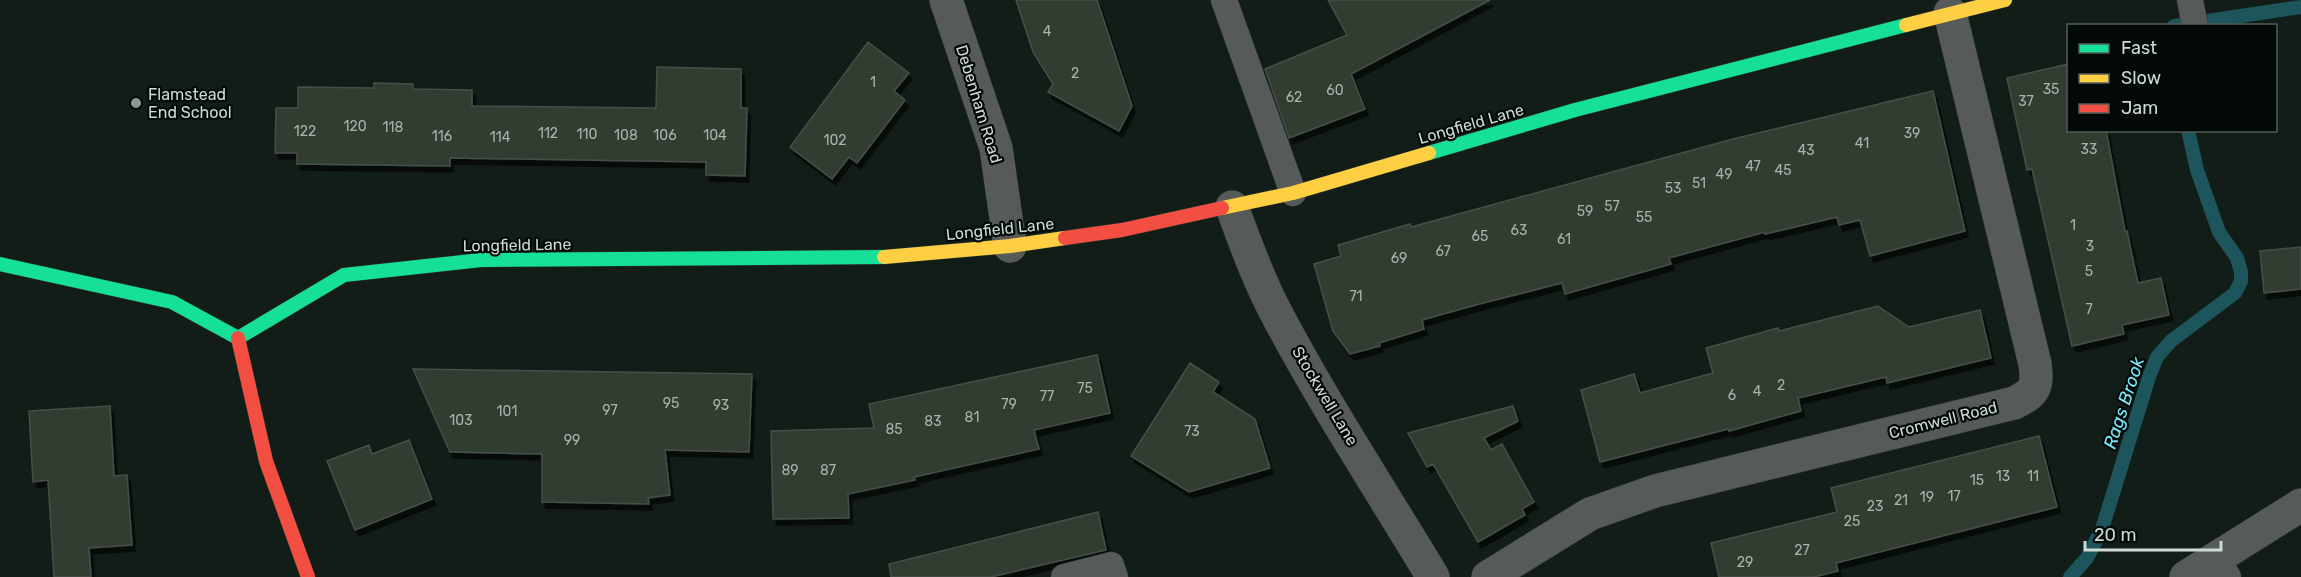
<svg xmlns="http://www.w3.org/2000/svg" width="2301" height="577" font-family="Rubik,sans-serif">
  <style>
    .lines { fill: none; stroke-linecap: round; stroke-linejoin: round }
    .stream { stroke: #1c555b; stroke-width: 14 }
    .building { fill: #303e31; stroke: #474e49; stroke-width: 1.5; filter: url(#shadow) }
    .lane-casing { stroke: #2d3731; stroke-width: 27 }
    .street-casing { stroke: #2d3731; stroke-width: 34 }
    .fast-casing { stroke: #2d3731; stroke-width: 15 }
    .slow-casing { stroke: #2d3731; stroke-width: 15 }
    .jam-casing { stroke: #2d3731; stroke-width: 15 }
    .lane { stroke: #565a59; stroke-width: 26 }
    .street { stroke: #565a59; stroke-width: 33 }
    .fast { stroke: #16e098; stroke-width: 14 }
    .slow { stroke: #ffcf43; stroke-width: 14 }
    .jam { stroke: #f24e42; stroke-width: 14 }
    .poi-dot { fill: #8c9892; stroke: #030906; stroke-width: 2 }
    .labels { text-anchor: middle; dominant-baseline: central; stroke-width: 4.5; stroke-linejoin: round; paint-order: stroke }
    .number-label { font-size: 14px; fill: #a6b4ab }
    .poi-label { font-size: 16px; fill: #cedbd4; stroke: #030906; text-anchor: start }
    .street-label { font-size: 16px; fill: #cedbd4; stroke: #030906 }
    .water-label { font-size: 18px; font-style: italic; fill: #78eafb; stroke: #030906 }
  </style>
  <defs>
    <filter id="shadow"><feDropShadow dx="3.5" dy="6" stdDeviation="0" flood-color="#0009"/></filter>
  </defs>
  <rect width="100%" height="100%" fill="#121d17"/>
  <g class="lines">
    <path class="stream" d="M2174,26L2301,7
      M2070,577L2087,558L2102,529L2149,377L2157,357L2171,341L2235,293L2241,281V272L2237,258L2219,232L2197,170L2188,130"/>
  </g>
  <path class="building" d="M1016,0H1097L1132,106L1119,131L1048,92L1053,84L1033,52Z
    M1328,0H1490L1351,74L1365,109L1289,138L1265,69L1347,35Z
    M868,42L909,73L894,91L905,100L857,163L849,157L832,179L790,147Z
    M2068,64V130H2106L2125,231H2127L2138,283L2161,278L2169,315L2122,325L2124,334L2072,346L2032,169L2027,170L2007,78Z
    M657,67L741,69V108H747L745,176L706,175V162L450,158V166L297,164V153H275L276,108H298V87L374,88V83L413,84V89L472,90V106L656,108Z
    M1933,91L1965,231L1870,256L1860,220L1839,225L1837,217L1765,234V232L1669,258L1671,264L1565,294L1562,283L1479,304L1422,320L1424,329L1379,343L1380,346L1350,354L1333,331L1314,264L1341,256L1338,245L1410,224L1411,227L1733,139Z
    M2301,247V289L2264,293L2260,251Z
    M1878,306L1909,327L1980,310L1991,358L1887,383L1886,377L1798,398L1801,411L1729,431L1728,429L1600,462L1581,390L1634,374L1640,393L1713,373L1706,348L1778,328L1779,331Z
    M1097,355L1110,413L1034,430L1039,449L914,477L915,480L848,494L849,518L773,519L771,431L874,428L869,404Z
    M1190,363L1219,382L1213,392L1255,419L1270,468L1189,492L1131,456Z
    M413,369L752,374L749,452L665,450L670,495L648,498L649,504L542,502V454L450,452Z
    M110,406L114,476L127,475L132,545L89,548L91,577H54L48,480L33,482L29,411Z
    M1513,406L1518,421L1484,438L1491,450L1502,444L1534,502L1522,509L1525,515L1478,542L1433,464L1427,467L1408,433Z
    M2039,436L2057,507L1836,563L1838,571L1814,577H1719L1711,543L1837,512L1831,488Z
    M409,440L432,499L355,530L327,461L369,445L372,454Z
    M1098,512L1106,550L991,577H891L889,564Z"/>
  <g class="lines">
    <defs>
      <path id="lane" d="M1224,0L1293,193
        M2190,0L2195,26
        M2216,558L2228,577
        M1064,577L1111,565L1115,577"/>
      <path id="street" d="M946,0L996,148L1010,246
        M1232,207C1244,240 1256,273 1272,305C1320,398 1379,487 1433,577
        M1488,577L1590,514L1655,491L2014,403C2035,393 2038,387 2035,364L1950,13
        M2186,577L2301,505"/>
      <path id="fast" d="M1429,153L1575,110L1906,25
        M0,264L172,302L238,338
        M238,338L344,275L481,260L884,257"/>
      <path id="slow" d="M1906,25L2005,0
        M1222,208L1293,193L1429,153
        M884,257L1010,246L1065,238"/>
      <path id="jam" d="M1065,238L1122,230L1222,208
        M238,338L266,461L308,577"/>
    </defs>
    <use href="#lane" class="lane-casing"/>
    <use href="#street" class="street-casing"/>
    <use href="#fast" class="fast-casing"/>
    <use href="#slow" class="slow-casing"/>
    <use href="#jam" class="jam-casing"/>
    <use href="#lane" class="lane"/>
    <use href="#street" class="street"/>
    <use href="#fast" class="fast"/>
    <use href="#slow" class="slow"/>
    <use href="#jam" class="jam"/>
  </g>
  <circle class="poi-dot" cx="136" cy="103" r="6"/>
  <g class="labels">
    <g class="number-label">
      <text x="1047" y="31">4</text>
      <text x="1075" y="73">2</text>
      <text x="873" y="82">1</text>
      <text x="2051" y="89">35</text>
      <text x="1335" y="90">60</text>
      <text x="1294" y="97">62</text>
      <text x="2026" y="101">37</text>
      <text x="355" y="126">120</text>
      <text x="393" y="127">118</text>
      <text x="305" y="131">122</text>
      <text x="548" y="133">112</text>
      <text x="1912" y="133">39</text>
      <text x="587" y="134">110</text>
      <text x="626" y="135">108</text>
      <text x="665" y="135">106</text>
      <text x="715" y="135">104</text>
      <text x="442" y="136">116</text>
      <text x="500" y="137">114</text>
      <text x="835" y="140">102</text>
      <text x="1862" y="143">41</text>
      <text x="2089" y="149">33</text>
      <text x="1806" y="150">43</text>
      <text x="1753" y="166">47</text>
      <text x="1783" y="170">45</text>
      <text x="1724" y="174">49</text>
      <text x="1699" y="183">51</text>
      <text x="1673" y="188">53</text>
      <text x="1612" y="206">57</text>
      <text x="1585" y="211">59</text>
      <text x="1644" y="217">55</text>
      <text x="2073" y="225">1</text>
      <text x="1519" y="230">63</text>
      <text x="1480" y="236">65</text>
      <text x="1564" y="239">61</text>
      <text x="2090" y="246">3</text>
      <text x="1443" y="251">67</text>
      <text x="1399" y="258">69</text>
      <text x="2089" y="271">5</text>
      <text x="1356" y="296">71</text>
      <text x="2089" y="309">7</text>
      <text x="1781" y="385">2</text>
      <text x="1085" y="388">75</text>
      <text x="1757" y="391">4</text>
      <text x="1732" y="395">6</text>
      <text x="1047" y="396">77</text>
      <text x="671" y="403">95</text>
      <text x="1009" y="404">79</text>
      <text x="721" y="405">93</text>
      <text x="610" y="410">97</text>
      <text x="507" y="411">101</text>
      <text x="972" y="417">81</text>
      <text x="461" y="420">103</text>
      <text x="933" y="421">83</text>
      <text x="894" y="429">85</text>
      <text x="1192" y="431">73</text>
      <text x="572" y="440">99</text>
      <text x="790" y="470">89</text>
      <text x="828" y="470">87</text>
      <text x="2003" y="476">13</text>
      <text x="2033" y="476">11</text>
      <text x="1977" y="480">15</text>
      <text x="1954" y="496">17</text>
      <text x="1927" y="497">19</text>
      <text x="1901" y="500">21</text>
      <text x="1875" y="506">23</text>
      <text x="1852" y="521">25</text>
      <text x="1802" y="550">27</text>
      <text x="1745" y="562">29</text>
    </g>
    <g class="poi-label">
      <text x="148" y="94">Flamstead<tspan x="148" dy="18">End School</tspan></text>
    </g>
    <g class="street-label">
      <text transform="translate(979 104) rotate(73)">Debenham Road</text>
      <text transform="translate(1471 124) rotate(-16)">Longfield Lane</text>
      <text transform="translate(1000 229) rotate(-6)">Longfield Lane</text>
      <text transform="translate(517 245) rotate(-1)">Longfield Lane</text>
      <text transform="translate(1325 396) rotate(59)">Stockwell Lane</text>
      <text transform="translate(1943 420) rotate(-14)">Cromwell Road</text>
    </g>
    <g class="water-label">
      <text transform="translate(2124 403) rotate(-72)">Rags Brook</text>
    </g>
  </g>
  <rect x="2067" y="24" width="210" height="108" fill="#030906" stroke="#545d58" stroke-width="1.5"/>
  <rect x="2079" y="44" width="30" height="9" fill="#16e098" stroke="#545d58" stroke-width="1.5"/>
  <text x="2121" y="54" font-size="18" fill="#cedbd4">Fast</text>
  <rect x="2079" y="74" width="30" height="9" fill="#ffcf43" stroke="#545d58" stroke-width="1.5"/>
  <text x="2121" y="84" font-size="18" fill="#cedbd4">Slow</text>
  <rect x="2079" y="104" width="30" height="9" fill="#f24e42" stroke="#545d58" stroke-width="1.5"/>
  <text x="2121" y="114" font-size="18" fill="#cedbd4">Jam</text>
  <path d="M2085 541v9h136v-9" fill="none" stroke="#cedbd4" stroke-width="3"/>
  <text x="2094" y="541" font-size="18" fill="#cedbd4" stroke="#030906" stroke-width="4.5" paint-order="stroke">20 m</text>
</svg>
